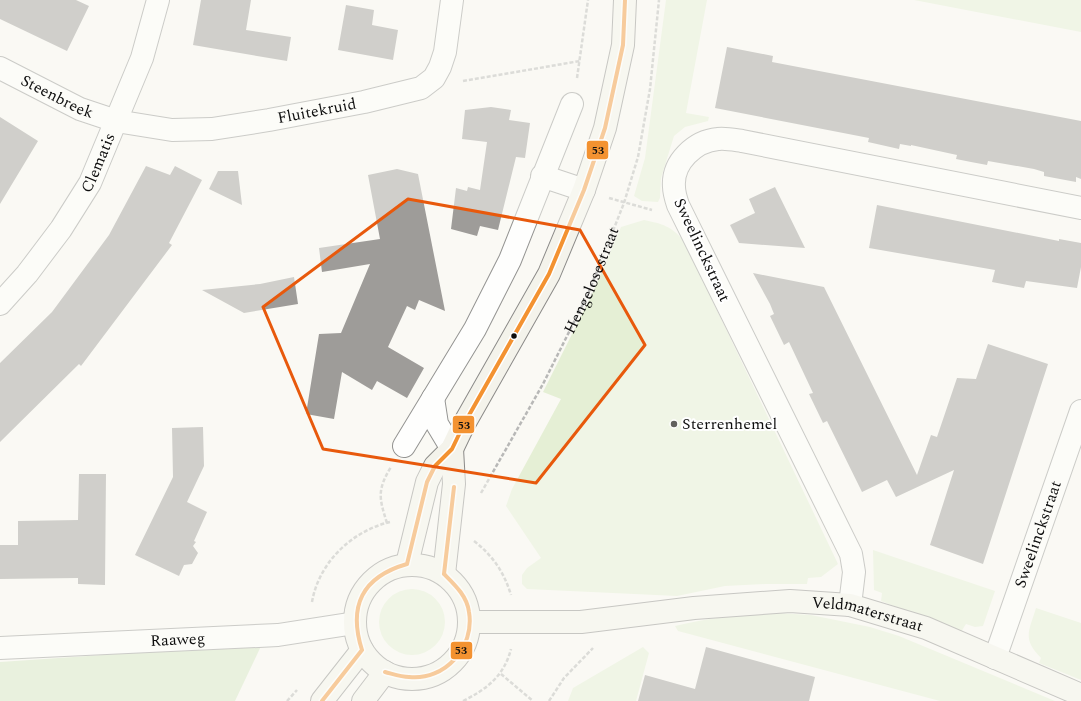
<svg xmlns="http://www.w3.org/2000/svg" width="1081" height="701" font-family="Spectral,serif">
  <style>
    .green { fill: #e5efd5 }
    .forest { fill: #d6e6c4 }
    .building { fill: #9e9c99 }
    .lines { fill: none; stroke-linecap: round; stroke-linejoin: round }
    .street-casing { stroke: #949492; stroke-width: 24 }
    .secondary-casing { stroke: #8b8a88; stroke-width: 24 }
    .path { stroke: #b8b8b7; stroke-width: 2.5; stroke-dasharray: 4 2; stroke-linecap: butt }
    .street { stroke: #fefefd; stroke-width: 22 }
    .secondary { stroke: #f4f3eb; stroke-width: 22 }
    .bus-1-casing { stroke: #fff; stroke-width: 7 }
    .bus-1 { stroke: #f39231; stroke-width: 4 }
    .marked { fill: none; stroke: #e8590c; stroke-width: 3; stroke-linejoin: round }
    .bus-dot { fill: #0e0e0e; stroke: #fff; stroke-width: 1.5 }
    .poi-dot { fill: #61605e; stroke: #fff; stroke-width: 1.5 }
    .labels { text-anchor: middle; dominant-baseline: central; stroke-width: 4; stroke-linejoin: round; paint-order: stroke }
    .street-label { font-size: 16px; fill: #0e0e0e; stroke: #fff }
    .poi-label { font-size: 16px; fill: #0e0e0e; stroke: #fff; text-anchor: start }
    .line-badge { stroke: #fff; stroke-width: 1.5 }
    .pale-badge-label { font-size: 11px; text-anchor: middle; font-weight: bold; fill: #111 }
  </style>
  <rect width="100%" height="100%" fill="#faf9f4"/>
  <path class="green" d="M666,0H707L686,113L709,117L708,121L685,127L674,136L661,178L660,198L658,202L642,201L634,196L645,158Z
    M914,0H1081V32Z
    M644,220C663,224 671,226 684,241L838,564L821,577L808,578L807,584H766L725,586L677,596L527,589L522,584V575L527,568L541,558L506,506L512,489L561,399L543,392L593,292L621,227Z
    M873,550L995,591L983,626L975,627L966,624L961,632L881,601L882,593L874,590Z
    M379 622a33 33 0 1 1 66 0a33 33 0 1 1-66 0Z
    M1036,608L1081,623V680L1039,663L1041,658C1022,639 1029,631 1036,608Z
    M777,613L811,615L870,627L899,636L1055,701H940L678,631L675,626C709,618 742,614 777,613Z
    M643,647L649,653L636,701H568L573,688Z"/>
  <path class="forest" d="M262,644L235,701H0V662Z"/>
  <path class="building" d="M0,0H76L89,6L67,51L0,19Z
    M201,0H251L246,30L291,37L287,61L193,45Z
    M346,5L374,10L372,25L398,30L393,60L338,50Z
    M727,47L773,56L772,62L1081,121V179L1076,177V182L1044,176V172L1034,169L988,161L987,165L971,162L956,159L957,155L911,145V146L900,144L899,149L868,142L869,138L715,108Z
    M491,107L511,110L509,120L530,123L525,158L516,157L498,230L480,226L477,236L451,229L456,188L467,191L468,187L480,190L487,142L462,139L465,110Z
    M0,117L38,141L0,204Z
    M146,166L170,175L175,166L202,180L169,243L172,245L81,366L79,364L0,442V363L52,312L109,235Z
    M397,169L418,174L445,311L419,300L415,310L407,306L388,347L424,368L407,398L377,381L372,390L342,372L334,419L306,414L319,334L341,333L370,264L322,272L319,248L380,239L368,175Z
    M218,171H238L242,205L209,189Z
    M775,187L805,248L739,243L730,225L755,213L749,199Z
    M877,205L1059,241V239L1081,243V267L1077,288L1026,281L1024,288L992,282L995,270L869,248Z
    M753,273L824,287L917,475L931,435L937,437L957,378L976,379L988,344L1048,364L983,564L930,545L954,470L896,497L887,480L862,492L827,421L823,423L809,394L813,393L789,342L784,345L770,316L774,314L770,304Z
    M294,277L298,304L244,313L202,290L260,284Z
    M203,427L204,466L187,502L207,512L194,541L196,542L193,546L198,553L192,564L184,565L179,576L135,555L173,477L172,428Z
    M79,474H106L105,585L78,584V578L0,579V545H18V521L78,520Z
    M706,647L815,677L809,701H638L645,675L695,689Z"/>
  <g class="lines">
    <defs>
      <g id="street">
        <path id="s2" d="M0,68L80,109L116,121L172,130L212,129L269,120L364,102L421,88L434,78L440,67L445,52L452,0"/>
        <path d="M542,176L584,190"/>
        <path id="s3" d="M0,304L27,274L61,229L90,183L142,58L158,0"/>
        <path d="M433,398L437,424L452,449"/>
        <path d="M404,446L475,329L510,260L572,104"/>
        <path d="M850,605L854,572L851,554L678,205C676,199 674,193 674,187C672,162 695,141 718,139C725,138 735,140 742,141L1081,208"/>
        <path id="s4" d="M0,648L278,635L355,623"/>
        <path id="s5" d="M995,658L1081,411"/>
      </g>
      <g id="secondary">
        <path d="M407,564L427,482L435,466L452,449L464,424L549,274L584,190L605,128L623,45L625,0"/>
        <circle cx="412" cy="622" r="57"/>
        <path d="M444,574L454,484L452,449"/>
        <path id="s6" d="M470,622H581L694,608L790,601L850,605L926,628L1081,695"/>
        <path d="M322,701L362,650"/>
        <path d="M363,701L385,672"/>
      </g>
    </defs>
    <use href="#street" class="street-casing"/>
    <use href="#secondary" class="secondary-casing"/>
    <g class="path">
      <path d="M577,78L588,0"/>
      <path d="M463,81L580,61"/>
      <path d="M609,198L652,210"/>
      <path id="s1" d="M481,493L543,384L588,294L624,203L638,157L650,89L659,0"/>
      <path d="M387,523C379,498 377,490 391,467"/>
      <path d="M474,541C493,556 504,572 511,595"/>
      <path d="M312,602C319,562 352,531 390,522"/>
      <path d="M501,674L533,701"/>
      <path d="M287,701L297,690"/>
      <path d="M463,701C487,689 504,676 511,649"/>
      <path d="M549,701L564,678L593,648"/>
    </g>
    <use href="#street" class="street"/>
    <use href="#secondary" class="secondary"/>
    <defs>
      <path id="bus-1" d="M407,564L427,482L435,466L452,449L464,424L549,274L584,190L605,128L623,45L625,0
        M444,574L454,487
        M362,650C348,606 362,577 407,564
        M385,672C393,674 401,677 409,677C445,681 475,647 469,612C467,596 455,585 444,574
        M322,701L362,650"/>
    </defs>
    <use href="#bus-1" class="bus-1-casing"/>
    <use href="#bus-1" class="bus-1"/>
  </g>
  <path d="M0 0H1081V701H0ZM408,199L580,230L645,345L536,483L323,449L263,307Z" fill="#faf9f4" fill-opacity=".55" fill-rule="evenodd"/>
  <path class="marked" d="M408,199L580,230L645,345L536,483L323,449L263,307Z"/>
  <circle class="bus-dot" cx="514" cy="336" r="3.5"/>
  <circle class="poi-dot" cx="674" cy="424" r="4"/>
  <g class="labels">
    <g class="street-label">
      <text stroke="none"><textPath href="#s2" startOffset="64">Steenbreek</textPath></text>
      <text stroke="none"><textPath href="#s2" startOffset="331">Fluitekruid</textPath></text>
      <text stroke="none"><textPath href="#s3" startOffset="173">Clematis</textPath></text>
      <text transform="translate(702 250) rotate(65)">Sweelinckstraat</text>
      <text stroke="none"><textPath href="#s1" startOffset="240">Hengelosestraat</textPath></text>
      <text stroke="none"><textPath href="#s5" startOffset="131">Sweelinckstraat</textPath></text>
      <text stroke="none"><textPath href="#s6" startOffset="400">Veldmaterstraat</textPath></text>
      <text stroke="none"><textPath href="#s4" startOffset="178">Raaweg</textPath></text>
    </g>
    <g class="poi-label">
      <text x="682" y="424">Sterrenhemel</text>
    </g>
  </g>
  <g class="line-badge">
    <rect x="586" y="140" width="23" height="20" rx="4" fill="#f39231"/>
    <rect x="452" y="415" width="23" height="19" rx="4" fill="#f39231"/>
    <rect x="450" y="641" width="23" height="19" rx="4" fill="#f39231"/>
  </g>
  <g class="pale-badge-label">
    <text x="598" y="154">53</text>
    <text x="464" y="429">53</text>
    <text x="461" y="654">53</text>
  </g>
</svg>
